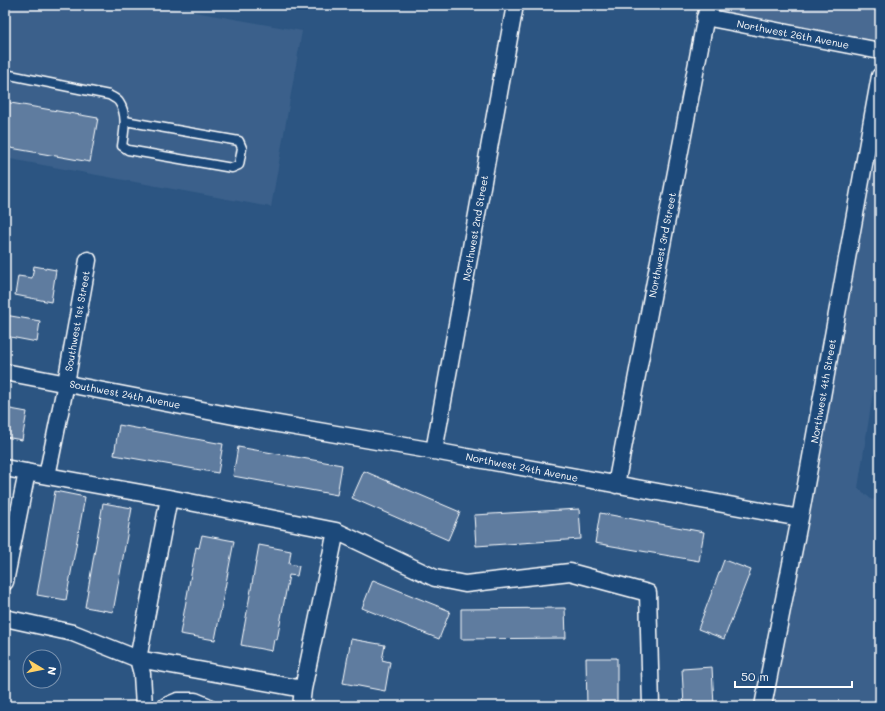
<svg xmlns="http://www.w3.org/2000/svg" width="885" height="711" font-family="Mali,sans-serif">
  <style>
    .built { fill: #3b618b }
    .green { fill: #486b92; stroke: #a4b5c8 }
    .building { fill: #5e7c9f; stroke: #fff }
    .lines { fill: none; stroke-linecap: round; stroke-linejoin: round }
    .lane-casing { stroke: #fff; stroke-width: 11 }
    .street-casing { stroke: #fff; stroke-width: 19 }
    .lane { stroke: #1f4a7a; stroke-width: 8 }
    .street { stroke: #1f4a7a; stroke-width: 16 }
    .labels { text-anchor: middle; dominant-baseline: central; stroke-width: 3.5; stroke-linejoin: round; paint-order: stroke }
    .street-label { font-size: 10px; fill: #fff; stroke: #1f4a7a }
  </style>
  <rect width="100%" height="100%" fill="#2c5582"/>
  <filter id="ink" filterUnits="userSpaceOnUse"><feTurbulence type="fractalNoise" baseFrequency=".025" numOctaves="2"/><feDisplacementMap in="SourceGraphic" scale="8" xChannelSelector="R" yChannelSelector="G"/><feConvolveMatrix kernelMatrix="1 2 1 2 8 2 1 2 1" color-interpolation-filters="sRGB"/></filter>
  <g filter="url(#ink)">
    <path class="built" d="M5,5H155L302,31L271,207L5,158Z
      M880,130V348L858,488L872,500L880,497V706H773L807,527Z"/>
    <path class="green" d="M717,5H880V25L877,42L716,11Z"/>
    <path class="building" d="M5,102L98,118L90,162L5,147Z
      M34,266L56,270L51,302L15,295L18,276L32,278Z
      M5,315L40,321L37,342L5,336Z
      M5,408L27,412L22,440L5,437Z
      M119,425L223,444L218,473L114,455Z
      M238,447L342,465L337,495L233,476Z
      M364,471L460,512L448,540L352,498Z
      M55,491L85,497L66,600L37,595Z
      M103,503L132,508L113,612L85,607Z
      M579,509L581,539L476,546L474,515Z
      M600,513L704,532L699,561L595,543Z
      M202,535L234,541L215,640L180,634L196,547L199,548Z
      M259,545L291,551L289,564L299,566L297,576L289,575L277,640L274,639L272,651L241,645Z
      M724,560L751,570L724,639L698,629Z
      M373,580L450,611L439,639L362,608Z
      M565,608L566,638L461,639V609Z
      M351,639L385,645L382,660L390,662L385,691L343,683Z
      M586,658H617V706H587Z
      M712,667L714,706H684L682,669Z"/>
    <g class="lines">
      <defs>
        <path id="lane" d="M5,74L109,95C112,97 117,99 119,102C128,115 124,132 122,146L128,150L232,168L239,165L242,148L239,141L125,121"/>
        <path id="street" d="M705,17L880,51
          M5,372L244,418L434,451L800,518
          M434,451L515,5
          M5,468L47,476L66,383L88,260
          M47,476L169,498L336,531L435,578L465,584L570,572L648,593L651,706
          M616,485L708,5
          M169,498L138,659L303,689L336,531
          M5,582L27,472
          M5,618L73,633L138,659L142,674L144,706
          M166,706L178,701H195L207,706
          M301,706L303,689
          M763,706L800,518L880,76"/>
      </defs>
      <use href="#lane" class="lane-casing"/>
      <use href="#street" class="street-casing"/>
      <use href="#lane" class="lane"/>
      <use href="#street" class="street"/>
    </g>
  </g>
  <g class="labels">
    <g class="street-label">
      <text transform="translate(793 34) rotate(11)">Northwest 26th Avenue</text>
      <text transform="translate(475 228) rotate(-80)">Northwest 2nd Street</text>
      <text transform="translate(662 245) rotate(-79)">Northwest 3rd Street</text>
      <text transform="translate(77 321) rotate(-80)">Southwest 1st Street</text>
      <text transform="translate(823 391) rotate(-80)">Northwest 4th Street</text>
      <text transform="translate(125 394) rotate(11)">Southwest 24th Avenue</text>
      <text transform="translate(522 467) rotate(11)">Northwest 24th Avenue</text>
    </g>
  </g>
  <rect width="885" height="711" fill="none" stroke="#1f4a7a" stroke-width="20"/>
  <rect x="10" y="10" width="865" height="691" fill="none" stroke="#fff" stroke-width="1.5" filter="url(#ink)"/>
  <g transform="translate(42 669) rotate(100)"><circle r="19" fill="#1f4a7a" stroke="#7992af"/>
  <path d="M0-3L7 15L0 10L-7 15Z" fill="#ffd166"/>
  <text y="-6" font-size="11" font-weight="bold" text-anchor="middle" fill="#ffffff">N</text>
  </g>
  <path d="M735 681v6h117v-6" fill="none" stroke="#ffffff" stroke-width="2"/>
  <text x="741" y="681" font-size="12" fill="#ffffff" stroke="#1f4a7a" stroke-width="3" paint-order="stroke">50 m</text>
</svg>
